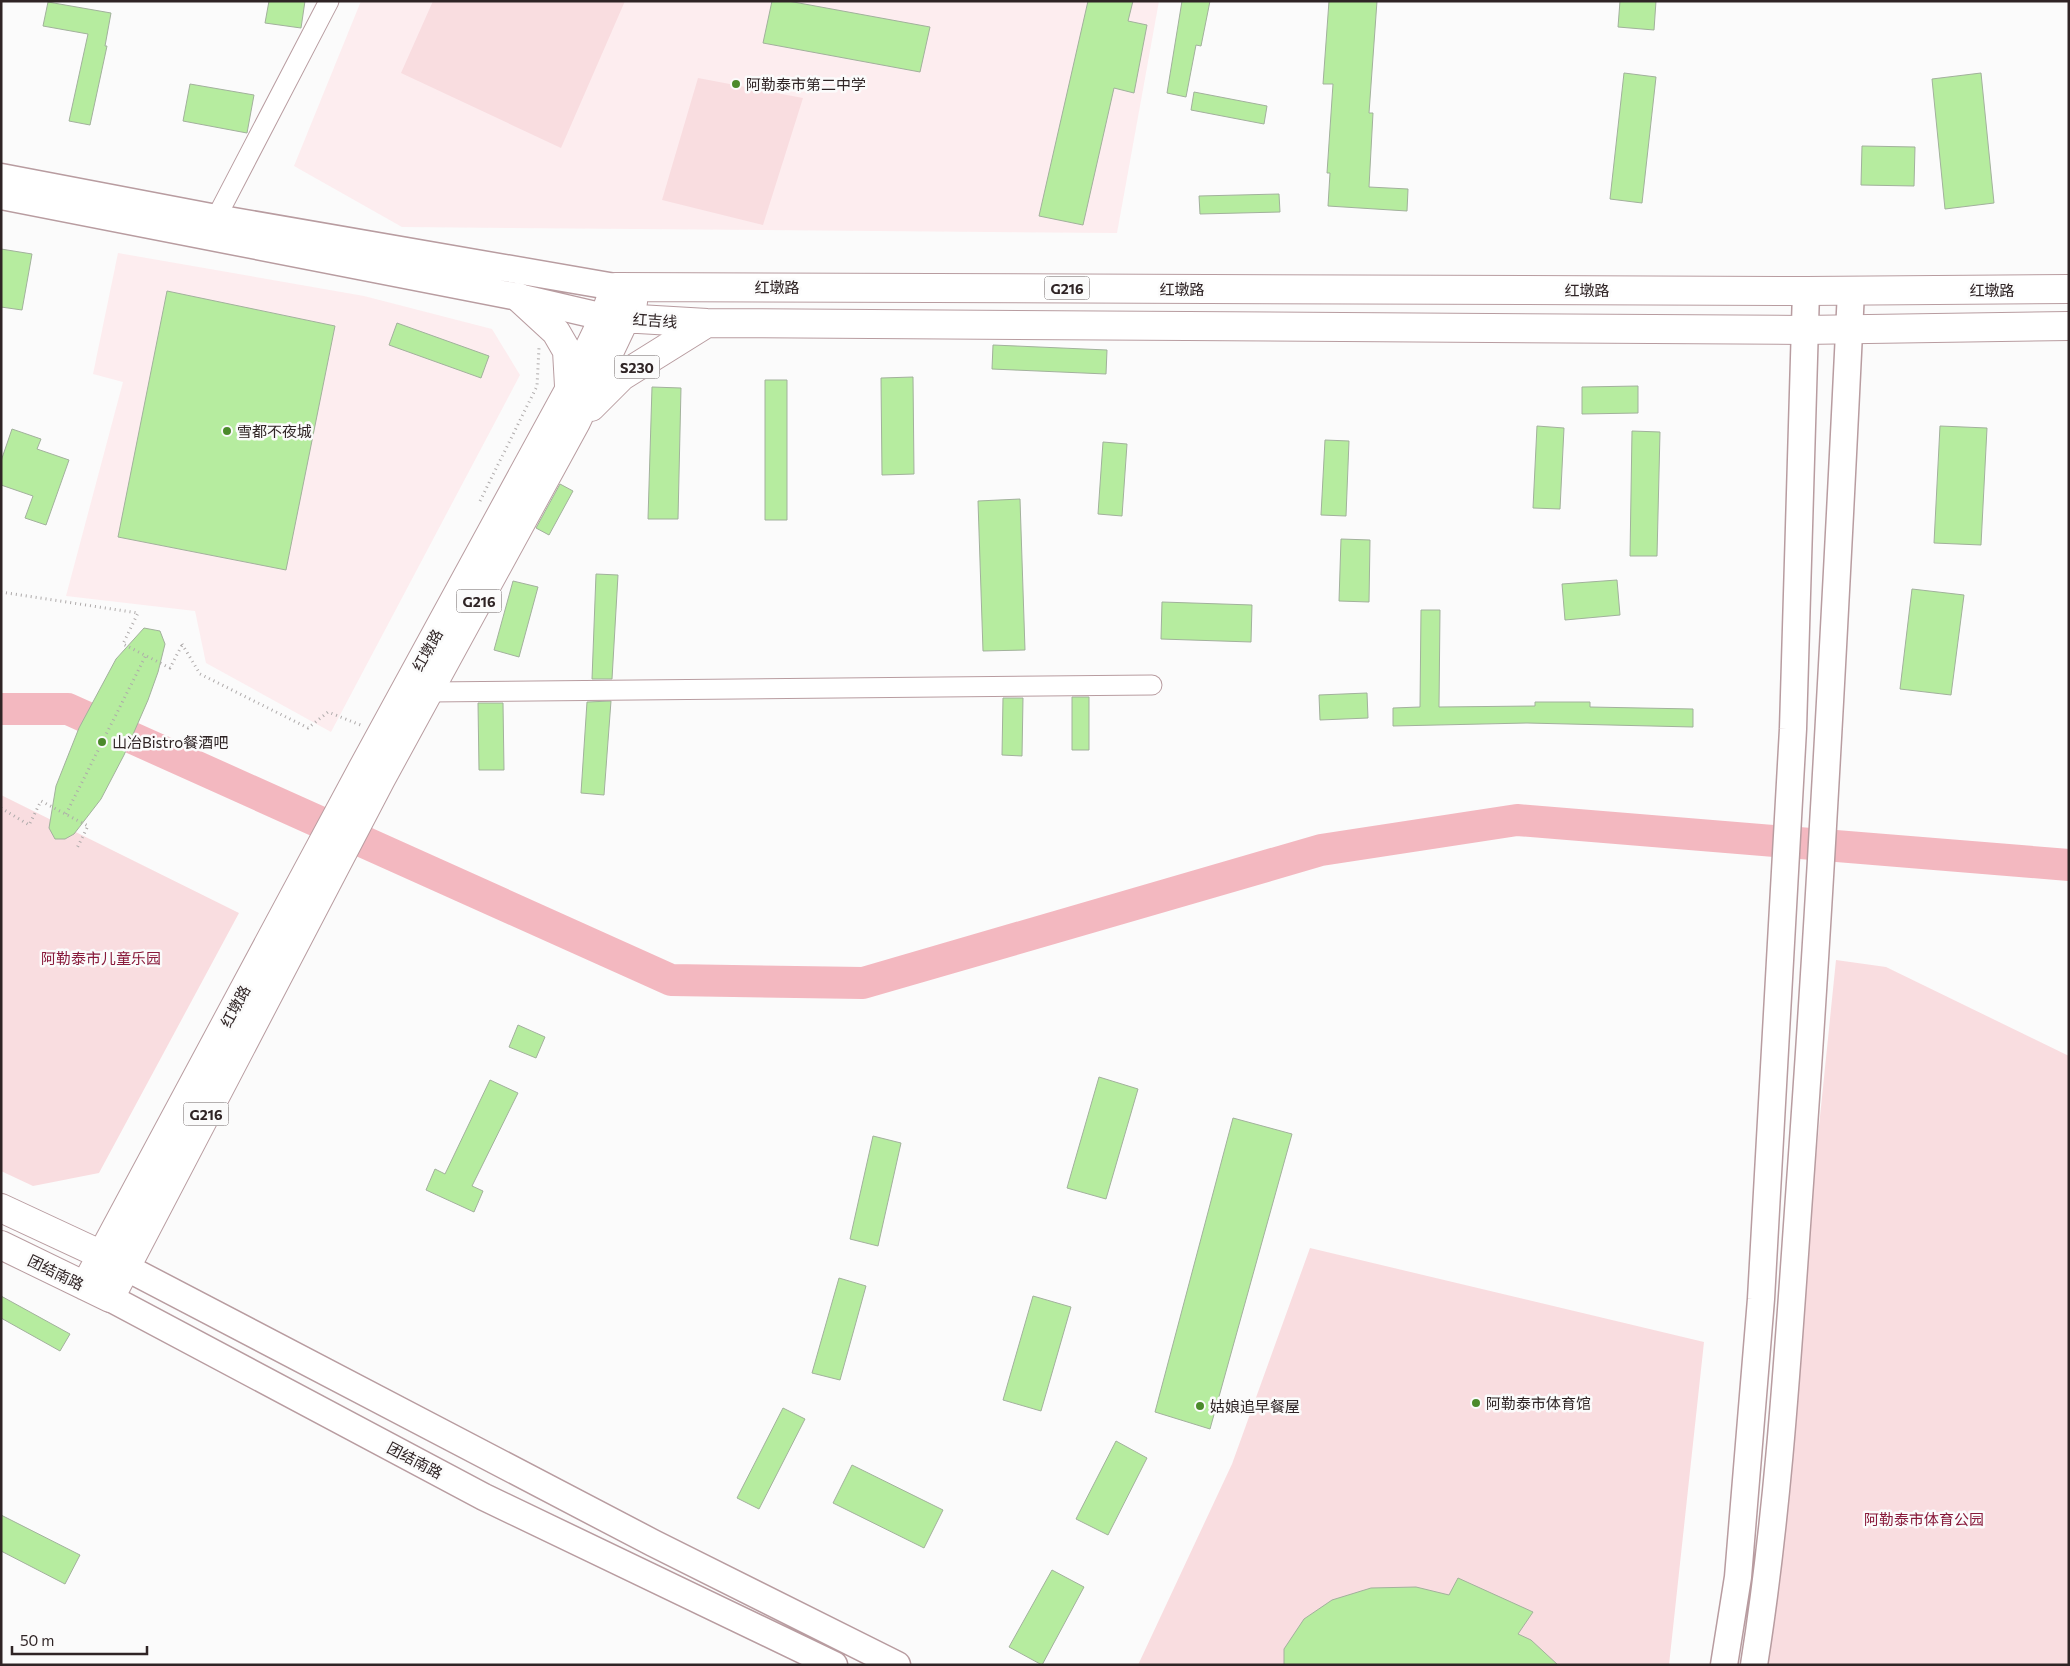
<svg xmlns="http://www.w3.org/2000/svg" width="2070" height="1666" font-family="Commissioner,'Noto Sans SC',sans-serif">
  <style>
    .built { fill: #fdedef }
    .green { fill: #f9dde0 }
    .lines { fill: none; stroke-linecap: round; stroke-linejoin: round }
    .river { stroke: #f3b8c0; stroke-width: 32 }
    .building { fill: #b6ec9f; stroke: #a2b19c }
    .street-casing { stroke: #b89ca0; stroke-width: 21 }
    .secondary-casing { stroke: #b89ca0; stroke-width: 29 }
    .highway-casing { stroke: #b89ca0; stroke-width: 30 }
    .path { stroke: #aeaaaa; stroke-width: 3; stroke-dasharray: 1 4; stroke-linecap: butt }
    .street { stroke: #fff; stroke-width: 19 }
    .secondary { stroke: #fff; stroke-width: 26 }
    .highway { stroke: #fff; stroke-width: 28 }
    .poi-dot { fill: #4b8a2b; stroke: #fbfbfb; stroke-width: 2 }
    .labels { text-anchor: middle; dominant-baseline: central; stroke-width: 5; stroke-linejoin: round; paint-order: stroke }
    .shield { fill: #fbfbfb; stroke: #6c6465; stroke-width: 1 }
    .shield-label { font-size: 14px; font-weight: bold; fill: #2f2425 }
    .poi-label { font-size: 15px; fill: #2f2425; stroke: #fbfbfb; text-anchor: start }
    .street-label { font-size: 15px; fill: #2f2425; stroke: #fbfbfb }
    .park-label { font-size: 15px; fill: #88193a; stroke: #fbfbfb }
  </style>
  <rect width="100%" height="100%" fill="#fbfbfb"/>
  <path class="built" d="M361,1H1159L1117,233L402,227L294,166Z
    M118,253L364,296L492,329L520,375L331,732L206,663L195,611L66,596L123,382L93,374Z"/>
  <path class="green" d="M433,1H625L561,148L401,73Z
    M698,78L803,98L763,225L662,200Z
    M1,795L239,913L99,1173L33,1186L1,1171Z
    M1836,960L1886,967L2069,1056V1665H1764Z
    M1310,1248L1704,1342L1669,1665H1138L1232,1464Z"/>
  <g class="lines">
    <path class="river" d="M1,709H68L671,980L863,983L1321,850L1517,820L2069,865"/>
  </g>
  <path class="building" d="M269,1H305L301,28L265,23Z
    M772,1H788L930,27L920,72L763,43Z
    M1088,1H1133L1128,21L1147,25L1134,93L1114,88L1083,225L1039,216Z
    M1182,1H1210L1201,46L1196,45L1186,97L1167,93Z
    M1329,1H1377L1369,113H1373L1369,187L1408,189L1407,211L1328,206L1330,173H1327L1333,84H1323Z
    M1620,1H1656L1654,30L1618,27Z
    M48,2L111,13L105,46H107L90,125L69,121L88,34L43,26Z
    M1624,73L1656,77L1642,203L1610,199Z
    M1981,73L1994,203L1945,209L1932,79Z
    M190,84L254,95L247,133L183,121Z
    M1194,92L1267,106L1264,124L1191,110Z
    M1862,146L1915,147L1914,186L1861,185Z
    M1279,194L1280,212L1200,214L1199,196Z
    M1,249L32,254L22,310L1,307Z
    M167,291L335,326L286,570L118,537Z
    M397,323L489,356L481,378L389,345Z
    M993,345L1107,350L1106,374L992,369Z
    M913,377L914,474L882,475L881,378Z
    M765,380H787V520H765Z
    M1638,386V413L1582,414V387Z
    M652,387L681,388L678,519H648Z
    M1537,426L1564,428L1560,509L1533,508Z
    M1940,426L1987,428L1981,545L1934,543Z
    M12,429L41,439L37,449L69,460L46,525L25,518L33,496L1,485V461Z
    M1632,431L1660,432L1657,556H1630Z
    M1325,440L1349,441L1346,516L1321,515Z
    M1103,442L1127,444L1122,516L1098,514Z
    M560,484L573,491L549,535L536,528Z
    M1020,499L1025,650L983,651L978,501Z
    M1341,539L1370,540L1369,602L1339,601Z
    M596,574L618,575L612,679H592Z
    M1617,580L1620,615L1565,620L1562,584Z
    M513,581L538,587L519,657L494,650Z
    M1912,589L1964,595L1951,695L1900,689Z
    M1162,602L1252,605L1251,642L1161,639Z
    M1421,610H1440L1439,707L1535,706V702H1590V707L1693,709V727L1527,723L1393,726V708L1420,707Z
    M144,628L160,631L165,644L158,672L148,700L124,755L101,799L74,834L65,839H55L49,828L56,786L79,728L116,659Z
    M1367,693L1368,718L1320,720L1319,695Z
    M1072,697H1089V750H1072Z
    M1003,698H1023L1022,756L1002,755Z
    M611,701L604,795L581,793L587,702Z
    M478,703H503L504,770H479Z
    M518,1025L545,1037L536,1058L509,1047Z
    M1099,1077L1138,1089L1106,1199L1067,1188Z
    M490,1080L518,1093L472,1186L483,1191L474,1212L426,1190L435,1169L445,1174Z
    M1233,1118L1292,1134L1210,1429L1155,1412Z
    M873,1136L901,1143L878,1246L850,1239Z
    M839,1278L866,1286L840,1380L812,1373Z
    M1,1296L70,1334L60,1351L1,1318Z
    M1033,1296L1071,1307L1041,1411L1003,1400Z
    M783,1408L805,1419L759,1509L737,1498Z
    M1116,1441L1147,1458L1108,1535L1076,1519Z
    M852,1465L943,1510L924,1548L833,1503Z
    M1,1515L80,1555L65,1584L1,1551Z
    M1052,1570L1084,1587L1042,1665L1009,1647Z
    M1458,1578L1533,1612L1518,1634L1531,1640L1558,1665H1284V1649L1304,1619L1332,1600L1371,1588L1416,1587L1449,1595Z"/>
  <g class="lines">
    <defs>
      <path id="street" d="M216,218L329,1
        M429,692L1152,685"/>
      <path id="secondary" d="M1,177L216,218L615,287
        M1,196L518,297L604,317
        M127,1268L653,1543L897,1665
        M110,1298L484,1497L834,1665
        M1724,1665L1738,1577L1761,1299L1793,729L1806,291
        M1754,1665C1780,1501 1789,1334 1801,1169C1822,876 1837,584 1851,291"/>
      <path id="highway" d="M518,297L556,332L567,351L569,386
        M604,317L707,323L1803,330L2069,326
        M591,407L622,376L707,323
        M1,1208L117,1262
        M1,1245L110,1298L381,779L576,422L633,302
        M85,1286L360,773L569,390L604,317L615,287L1806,291L2069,289"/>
    </defs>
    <use href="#street" class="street-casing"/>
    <use href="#secondary" class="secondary-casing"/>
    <use href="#highway" class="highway-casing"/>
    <path class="path" d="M480,501L537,386L539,348
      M1,592L138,613L123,644L170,668L182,645
      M182,644L200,674L308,728L328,712L363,726
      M1,808L29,825L41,801L88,826L77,848
      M66,814L146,655"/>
    <use href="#street" class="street"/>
    <use href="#secondary" class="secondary"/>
    <use href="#highway" class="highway"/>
  </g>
  <g class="poi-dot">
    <circle cx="736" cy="84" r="5"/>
    <circle cx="227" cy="431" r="5"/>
    <circle cx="102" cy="742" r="5"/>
    <circle cx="1476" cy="1403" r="5"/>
    <circle cx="1200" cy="1406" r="5"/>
  </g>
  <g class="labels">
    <g class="shield">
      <rect x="1044.5" y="276.5" width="45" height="23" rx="4"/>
      <rect x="614.5" y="355.5" width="45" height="23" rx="4"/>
      <rect x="456.5" y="589.5" width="45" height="23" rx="4"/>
      <rect x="183.5" y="1102.5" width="45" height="23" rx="4"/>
    </g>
    <g class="shield-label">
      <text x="1067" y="288">G216</text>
      <text x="637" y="367">S230</text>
      <text x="479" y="601">G216</text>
      <text x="206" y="1114">G216</text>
    </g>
    <g class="poi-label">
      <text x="746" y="84">阿勒泰市第二中学</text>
      <text x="237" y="431">雪都不夜城</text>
      <text x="112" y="742">山冶Bistro餐酒吧</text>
      <text x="1486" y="1403">阿勒泰市体育馆</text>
      <text x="1210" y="1406">姑娘追早餐屋</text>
    </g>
    <g class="street-label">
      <text x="777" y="287">红墩路</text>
      <text x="1182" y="289">红墩路</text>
      <text x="1587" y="290">红墩路</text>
      <text x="1992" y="290">红墩路</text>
      <text transform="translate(655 320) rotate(4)">红吉线</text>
      <text transform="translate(427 650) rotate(-61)">红墩路</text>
      <text transform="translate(235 1006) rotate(-62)">红墩路</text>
      <text transform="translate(56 1272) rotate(26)">团结南路</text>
      <text transform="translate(415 1460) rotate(28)">团结南路</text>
    </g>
    <g class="park-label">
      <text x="101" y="958">阿勒泰市儿童乐园</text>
      <text x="1924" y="1519">阿勒泰市体育公园</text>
    </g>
  </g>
  <rect width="2070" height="1666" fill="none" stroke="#2f2425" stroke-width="5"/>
  <path d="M12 1646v8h135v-8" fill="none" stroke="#2f2425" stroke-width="2.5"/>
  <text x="20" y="1646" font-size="15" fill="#2f2425" stroke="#fbfbfb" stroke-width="4" paint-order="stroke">50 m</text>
</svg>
